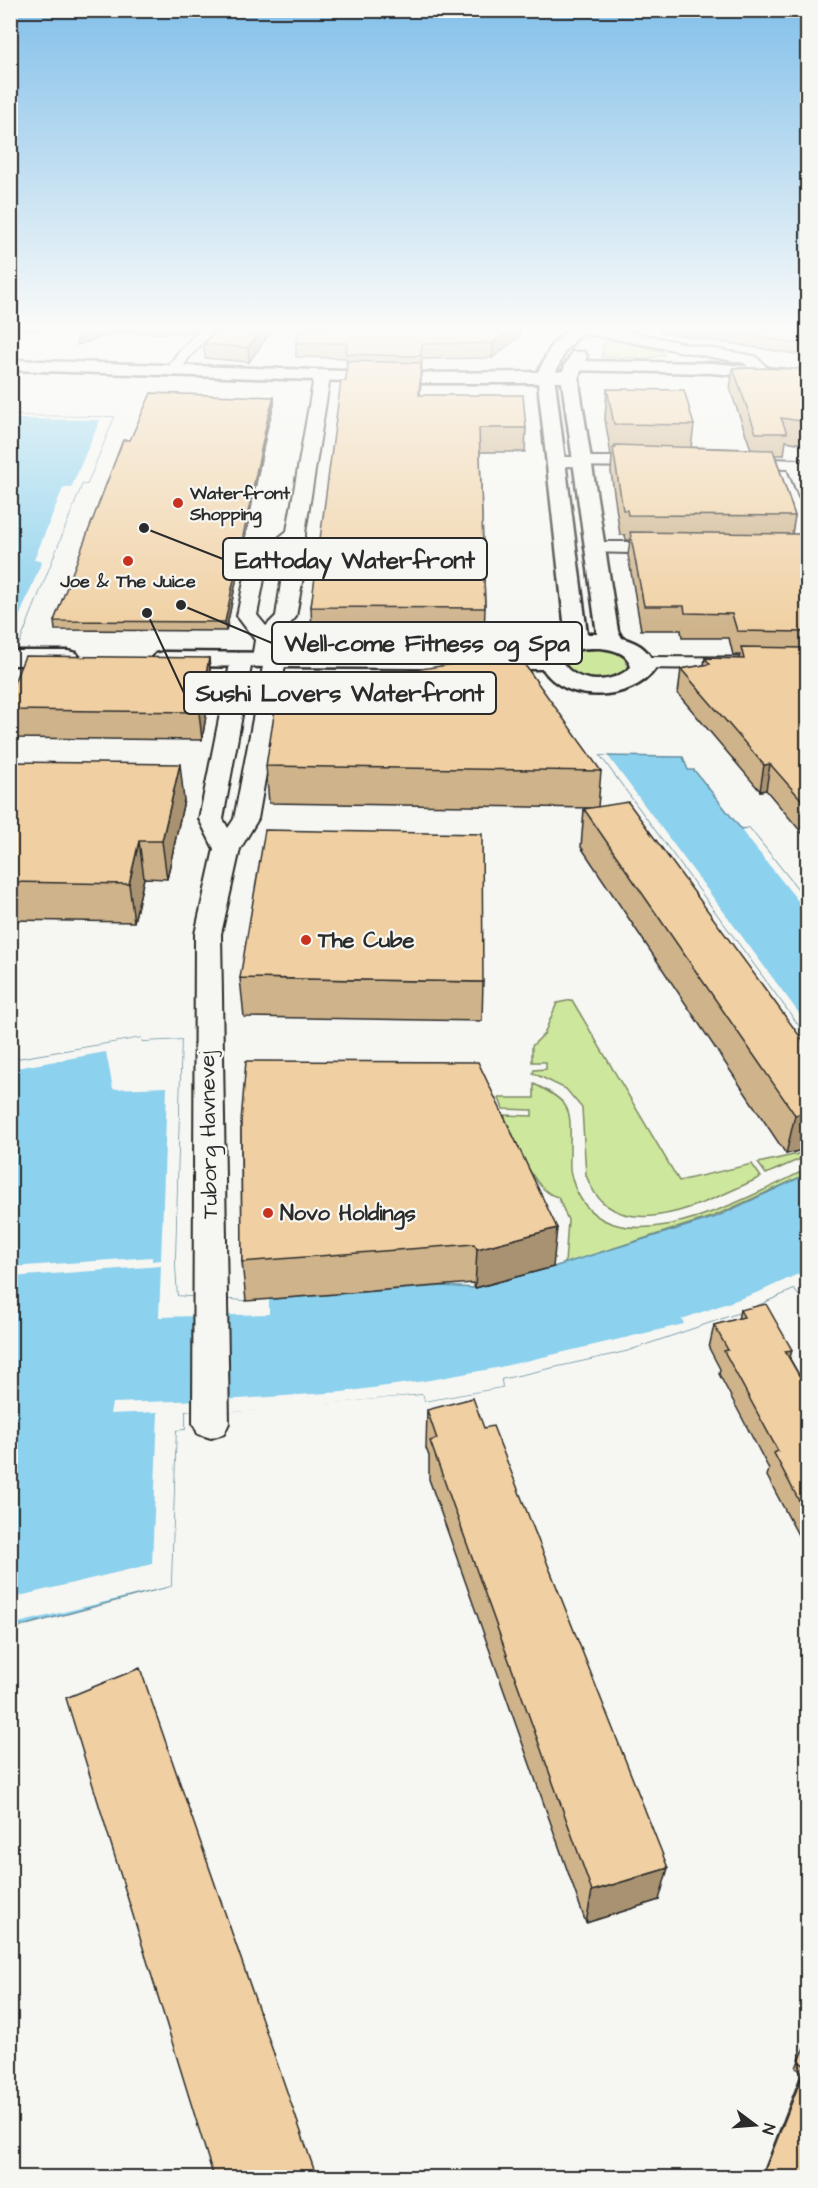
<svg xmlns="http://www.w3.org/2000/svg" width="818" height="2188" font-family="'Architects Daughter',sans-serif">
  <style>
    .green { fill: #cde79d; stroke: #7c8964; stroke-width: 1.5 }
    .water { fill: #8cd1ed; stroke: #658f9f; stroke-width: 1.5 }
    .pier { fill: #f6f6f2 }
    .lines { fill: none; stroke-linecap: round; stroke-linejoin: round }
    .minor-casing { stroke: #2b2b2b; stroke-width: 4 }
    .tertiary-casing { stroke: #2b2b2b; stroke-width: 5 }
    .secondary-casing { stroke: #2b2b2b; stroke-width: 5 }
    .minor { fill: #f6f6f2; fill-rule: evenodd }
    .tertiary { fill: #f6f6f2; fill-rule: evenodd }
    .secondary { fill: #f6f6f2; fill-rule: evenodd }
    .wall { fill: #ceb38b; stroke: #2b2b2b; stroke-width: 1.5 }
    .shaded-wall { fill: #a89271; stroke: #2b2b2b; stroke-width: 1.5 }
    .building { fill: #f0d0a2; stroke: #2b2b2b; stroke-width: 1.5 }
    .poi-dot { fill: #c8321e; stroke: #f6f6f2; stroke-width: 2 }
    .labels { text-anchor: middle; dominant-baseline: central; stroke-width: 4.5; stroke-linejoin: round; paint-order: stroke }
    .far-poi-label { font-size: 18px; font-weight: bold; fill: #2b2b2b; stroke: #f6f6f2; text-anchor: start }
    .poi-label { font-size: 22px; font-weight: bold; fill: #2b2b2b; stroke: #f6f6f2; text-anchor: start }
    .street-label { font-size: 22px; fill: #2b2b2b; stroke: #f6f6f2 }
    .leader { fill: none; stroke: #2b2b2b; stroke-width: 2 }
    .callout-dot { fill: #2b2b2b; stroke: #f6f6f2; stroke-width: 2 }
    .callout { fill: #f6f6f2; stroke: #2b2b2b; stroke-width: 2 }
    .callout-label { font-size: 24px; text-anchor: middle; font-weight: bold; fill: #2b2b2b }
  </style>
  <rect width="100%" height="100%" fill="#f6f6f2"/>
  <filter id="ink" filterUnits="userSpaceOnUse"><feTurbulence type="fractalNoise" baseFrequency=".0167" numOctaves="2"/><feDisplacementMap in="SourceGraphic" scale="12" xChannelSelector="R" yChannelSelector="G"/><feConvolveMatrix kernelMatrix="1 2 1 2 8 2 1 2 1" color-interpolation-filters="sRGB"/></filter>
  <g filter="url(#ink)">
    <path class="green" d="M609,339L662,351L664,355L650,358L602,357L603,346Z
      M595,648L612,650L625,658L627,668C613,685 580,681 566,666L565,661L567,656L578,650Z
      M572,1000L679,1181L752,1164L761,1177C711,1200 613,1254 586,1175L582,1108L566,1089L533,1073L534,1070L546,1069V1062H532V1046L544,1034L557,1003Z
      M534,1084C575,1104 570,1110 570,1152C570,1159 569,1168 571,1175C598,1282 749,1197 807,1169V1174L714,1216L565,1264L568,1220L558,1197C533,1193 514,1137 504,1115L532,1116V1110L503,1109L499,1098H534Z
      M807,1152V1156L766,1174L758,1163Z"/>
    <path class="water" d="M11,416L114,417L87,484H82L11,664Z
      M601,756L683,757L688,770H694L741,829L749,828L807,901V1036Z
      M141,1038L142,1042L181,1040L175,1264L177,1296L246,1301L443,1286L475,1288L553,1267L716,1217L807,1174V1291L799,1295L794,1289L749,1309L626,1351L501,1379L502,1387L425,1401L423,1394L204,1414L202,1410L185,1411V1429L176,1430L171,1586L11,1629V1060Z"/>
    <path class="pier" d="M11,416L114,417L87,484H82L11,664V637L42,561L34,560L63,488H71L100,420L11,419Z
      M601,756H608L807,1024V1036Z
      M749,828L807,901V912L741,830Z
      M141,1038L142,1042L181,1040L175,1264L177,1296L246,1301L269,1299V1314L159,1317L161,1266L11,1277V1267L152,1257V1261L161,1260L167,1087L113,1089L106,1052L11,1069V1060Z
      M807,1270V1291L799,1295L794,1289L749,1309L626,1351L501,1379L502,1387L425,1401L423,1394L279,1409L204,1414L202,1410L185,1411V1429L176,1430L171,1586L10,1625L11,1598L152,1564L158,1412L110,1414L112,1403L239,1399L342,1392L424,1381L496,1368L684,1324L682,1319L759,1292Z"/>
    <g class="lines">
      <defs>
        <path id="minor" d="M203,326H218L188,359L180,373H168L166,370L177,354Z
          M592,326L609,327L691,345L755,356L772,372L764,377L758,375L744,363L587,334L584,331Z
          M322,372L330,377L305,533V565L296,617L276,640L274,654L283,655L286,660L258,819L240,849L221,934L229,1423L224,1434L211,1438L198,1434L193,1423L195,934L214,849L199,819L231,659L234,654L242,653L252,658L255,640L237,616L248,562L287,531L314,377ZM286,550L276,616L266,626L257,615L267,564ZM252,661L254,665L263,666L234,819L228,828L223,819Z
          M557,457H653L659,458L662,462L659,466L653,467L551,466L548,462L551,458Z
          M737,458L801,460L808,473V502L802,501L799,497L788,469L731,467L728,463L731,459Z
          M595,542H670L677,544L680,548L677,552L670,554L588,552L585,548L588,544Z
          M643,657L808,658V670L635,668L632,663L635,658Z"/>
        <path id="tertiary" d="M571,326H589L565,351L556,372L563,371L572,352H584L587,356L579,376L580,390L618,631L622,638C641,644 650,650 655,669C632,702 565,704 543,669L164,666L156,664L152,659L156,654L164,652L542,655L548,645L563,638L565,630L538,383H406L10,370V360L406,373L538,372L552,345ZM555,382H562L597,634H587ZM601,648C615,650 628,653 631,667C612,685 577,685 562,662C569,647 586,648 601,648Z
          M10,651H68L76,653L80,658L76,663L68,665H10Z"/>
        <path id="secondary" d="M573,361L712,363L808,372V382L712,373L567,370L564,366L567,362Z"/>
      </defs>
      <use href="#minor" class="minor-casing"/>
      <use href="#tertiary" class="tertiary-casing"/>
      <use href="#secondary" class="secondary-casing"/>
      <use href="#minor" class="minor"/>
      <use href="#tertiary" class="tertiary"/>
      <use href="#secondary" class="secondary"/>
    </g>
    <path class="wall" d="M10,326H201L192,334L117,332L77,345L76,331L10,329Z
      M212,326H275L249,362L205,358L204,344L213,335Z
      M300,326H520V336L492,358L422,359L420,395L526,428L525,452H480L485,608L484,635L312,633L311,607L346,381L347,369L346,358L296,357V343Z
      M661,326H807V356L661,332Z
      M733,368L807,369V445L786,441L784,455H775L795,516L792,534L802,539H807V839L766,790L760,791L678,694L681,669L704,665L705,658L739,659L740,655H733L729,638H682L681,630H641L628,555L630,540H626L625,535H620L611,472L612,455H611L605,419L607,389L694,425L691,447L751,449L730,389Z
      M274,397V405L267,429L226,631L55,630L54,621L130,440Z
      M209,658L211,685L202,740L10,738V692Z
      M383,675L601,771L598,807L807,1046V1149L786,1154L581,847L584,809L592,808L269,803L266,766L383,693Z
      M10,762L184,800L167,879L144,878L134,922L10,920Z
      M240,978L483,982L482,1021L244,1017Z
      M241,1122L553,1267L475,1288L473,1283L246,1301L242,1262Z
      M740,1310L790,1359L807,1389V1552L767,1476L769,1469L719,1374L720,1369L709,1348L714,1325L738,1319Z
      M427,1410L659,1900L586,1923L429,1479V1456L426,1448Z
      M807,2040V2178H761L802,2072L796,2068Z"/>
    <path class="shaded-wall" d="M94,326H117V332L77,345L76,332Z
      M191,326H201L192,334Z
      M265,326H275L249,362L248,348Z
      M515,326H520V336L492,358L493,343Z
      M274,397V405L267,429L226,631L225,622L267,421Z
      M209,658L211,685L202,740L199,712Z
      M180,764L184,800L167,879L162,841Z
      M770,764L766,790L760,791L764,765Z
      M139,841L144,878L134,922L129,884Z
      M807,1112V1149L786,1154L795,1115Z
      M557,1228L553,1267L475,1288L477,1249Z
      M792,1350L786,1374L785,1351Z
      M668,1868L659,1900L586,1923L592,1891Z"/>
    <path class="building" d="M80,326H94L76,332Z
      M221,326H265L248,348L204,344Z
      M300,326H515L493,343L422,344L421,356H406L346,354L347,343H296Z
      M692,326H807V345Z
      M347,361L421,363L419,395H523L526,428H479L485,608L311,607L341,381H346Z
      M733,368L807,369V422L781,418L787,433H756Z
      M607,389L684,390L694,425L614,424Z
      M151,393L274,397L267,421L225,622L54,621L123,440H130Z
      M615,445L773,450L795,516L628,515L627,510H623L613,448H616Z
      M630,532L800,534L802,539H807V632L737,631L732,614L685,613L684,606H644Z
      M741,647L807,648V806L770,764L764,765L681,669L710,664L705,658L744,659Z
      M517,654L601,771L266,766L275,709L392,691L383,675Z
      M25,656L209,658L199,712L10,710V692Z
      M10,762L180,764L162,841H139L129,884L10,882Z
      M628,802L807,1046V1112L795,1115L584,809Z
      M265,830L482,834L483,982L240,978Z
      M246,1061L478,1062L557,1228L477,1249L474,1244L242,1262L241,1122Z
      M766,1304L792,1350L785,1351L807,1389V1516L774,1453L778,1451L724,1351L728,1350L714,1325L744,1317L740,1310Z
      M473,1398L484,1428L493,1426L668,1868L592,1891L430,1441L437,1439L427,1410Z
      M140,1668L317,2178H214L66,1698Z
      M807,2041V2178H762L806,2066L799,2062Z"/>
  </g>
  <linearGradient id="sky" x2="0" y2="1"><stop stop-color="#83c0ea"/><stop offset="0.52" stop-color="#fbfbf9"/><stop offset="1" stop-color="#fbfbf9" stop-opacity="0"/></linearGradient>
  <rect width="818" height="632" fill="url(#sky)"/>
  <g class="poi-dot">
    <circle cx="178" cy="503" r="6"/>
    <circle cx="128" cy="561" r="6"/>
    <circle cx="306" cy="940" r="6"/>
    <circle cx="268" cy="1213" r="6"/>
  </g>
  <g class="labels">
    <g class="far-poi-label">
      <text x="190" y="493">Waterfront<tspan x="190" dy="21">Shopping</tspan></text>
      <text x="128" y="581" text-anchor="middle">Joe &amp; The Juice</text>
    </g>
    <g class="poi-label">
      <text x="318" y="940">The Cube</text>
      <text x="280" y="1213">Novo Holdings</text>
    </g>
    <g class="street-label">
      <text transform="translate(209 1135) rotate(-91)">Tuborg Havnevej</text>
    </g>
  </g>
  <path class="leader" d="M144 528L223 559M181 605L272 643M147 613L184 693"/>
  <g class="callout-dot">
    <circle cx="144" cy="528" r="6"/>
    <circle cx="181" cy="605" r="6"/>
    <circle cx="147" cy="613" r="6"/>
  </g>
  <g class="callout">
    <rect x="223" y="538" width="264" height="42" rx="6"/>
    <rect x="272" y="622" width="310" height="42" rx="6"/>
    <rect x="184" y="672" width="312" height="42" rx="6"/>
  </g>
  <g class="callout-label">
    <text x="355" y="568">Eattoday Waterfront</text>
    <text x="427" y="651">Well-come Fitness og Spa</text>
    <text x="340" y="701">Sushi Lovers Waterfront</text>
  </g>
  <rect width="818" height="2188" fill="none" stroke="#f6f6f2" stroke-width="36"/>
  <rect x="18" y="18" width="782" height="2152" fill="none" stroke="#2b2b2b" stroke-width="2" filter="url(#ink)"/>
  <g transform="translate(755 2125) rotate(106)" stroke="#f6f6f2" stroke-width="4.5" paint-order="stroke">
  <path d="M0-4.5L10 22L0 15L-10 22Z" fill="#2b2b2b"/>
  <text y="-9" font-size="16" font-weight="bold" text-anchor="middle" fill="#2b2b2b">N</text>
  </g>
</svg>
